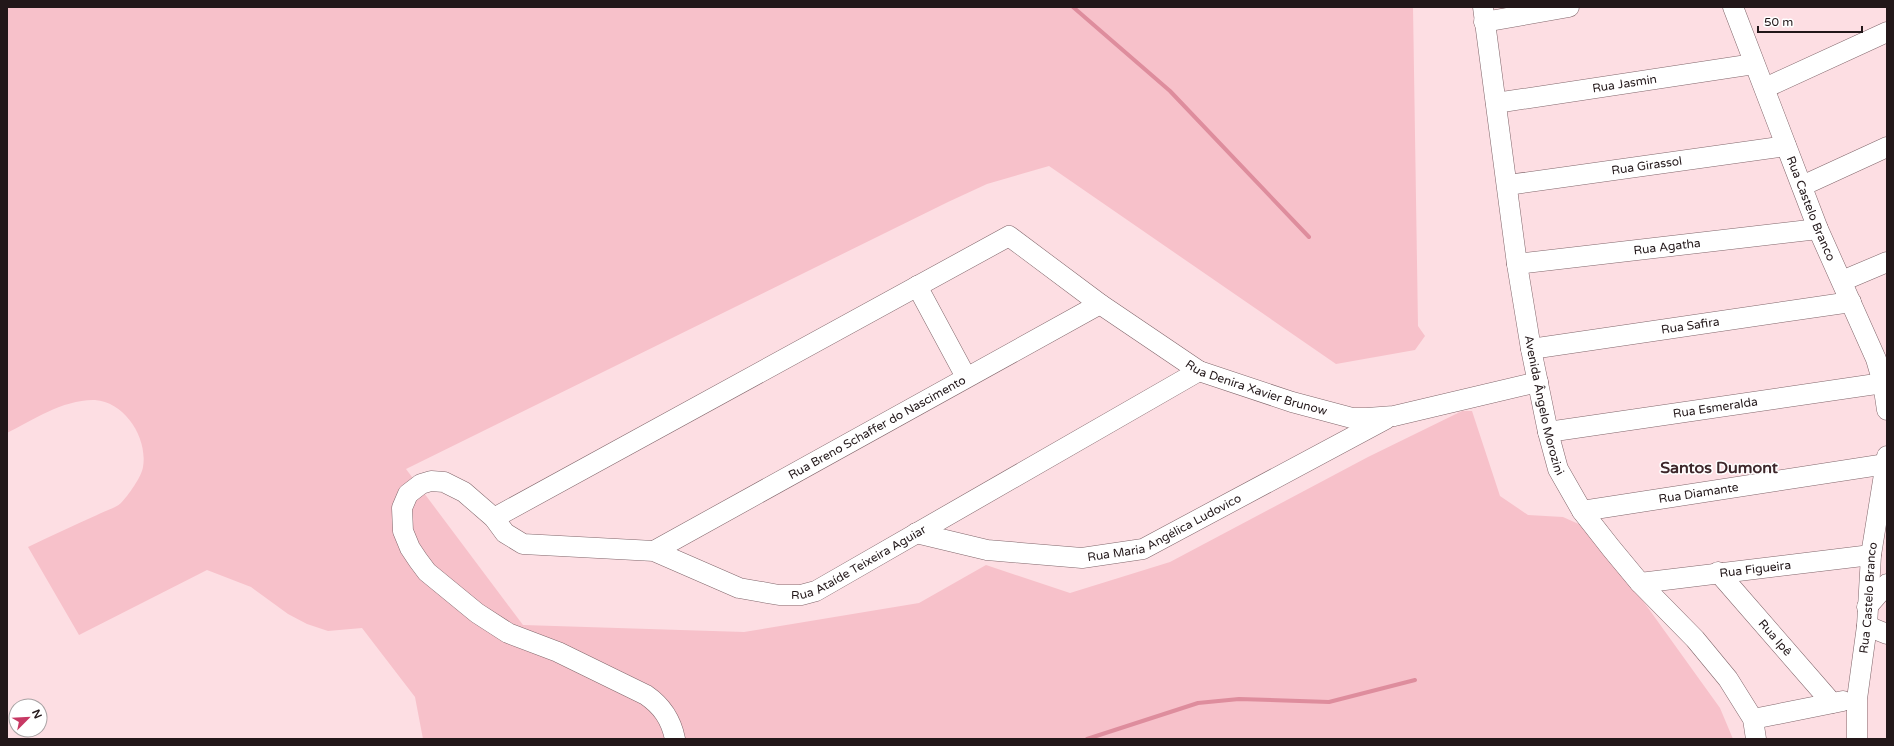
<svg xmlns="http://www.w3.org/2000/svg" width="1894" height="746" font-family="'Varela Round',sans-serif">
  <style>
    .green { fill: #f7c1ca }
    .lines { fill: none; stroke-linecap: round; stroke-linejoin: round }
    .stream { stroke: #de8d9d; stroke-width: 4 }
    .minor-casing { stroke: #81666b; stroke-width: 21 }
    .minor { stroke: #fff; stroke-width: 20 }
    .labels { text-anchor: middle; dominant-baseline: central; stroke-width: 3; stroke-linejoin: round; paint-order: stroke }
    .street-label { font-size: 12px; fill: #221719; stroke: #fff }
    .district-label { font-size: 16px; font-weight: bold; fill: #3e272b; stroke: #fff }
  </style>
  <rect width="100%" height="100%" fill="#fddee3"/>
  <path class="green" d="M7,7H1413L1418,326L1425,336L1415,350L1336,364L1049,166L987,184L948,202L406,469L523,625L744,632L919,603L986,565L1070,593L1170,562L1368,457L1462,411H1472L1500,496L1528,515L1563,517L1592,530L1720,708L1733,739H423L415,697L362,628L328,631L307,624L288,614L251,587L207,570L79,635L28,547C51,536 74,525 97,515C104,511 116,508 121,503C128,496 142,476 143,467C148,438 125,402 95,400C64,399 33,420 7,433Z"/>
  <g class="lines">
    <path class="stream" d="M1073,7L1170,91L1309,237
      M1087,739L1198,703L1239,699L1329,702L1415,680"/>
    <defs>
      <g id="minor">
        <path id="s1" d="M1483,7L1517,264L1531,349L1548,432L1558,469L1582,511L1611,548L1640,583L1695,639L1728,679L1753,719L1756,739"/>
        <path id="s2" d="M1733,7L1818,229L1876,359L1883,383L1887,410"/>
        <path d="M1484,22L1569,7"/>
        <path d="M1765,88L1887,32"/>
        <path id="s3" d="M1496,103L1754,64"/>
        <path id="s4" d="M1508,185L1786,146"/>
        <path d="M1802,186L1887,147"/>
        <path id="s5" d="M1517,264L1818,229"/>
        <path d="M1842,281L1887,262"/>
        <path d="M917,286L966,377"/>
        <path id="s6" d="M1531,349L1851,302"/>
        <path id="s7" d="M1548,432L1883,383"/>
        <path id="s8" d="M1582,511L1886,464"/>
        <path id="s9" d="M494,518L1009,236L1100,304L1199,371L1292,402L1352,418H1367L1394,416L1538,382"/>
        <path id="s10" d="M916,533L987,550L1082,558L1143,549L1386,419"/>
        <path id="s11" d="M654,551L1100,304"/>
        <path id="s12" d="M1718,572L1832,703"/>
        <path id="s13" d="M1640,583L1871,555"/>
        <path d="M1867,607L1887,584"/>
        <path d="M1867,626L1887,634"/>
        <path d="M1753,719L1843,701"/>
        <path id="s14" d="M675,739C671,719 662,706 646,695L558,652L508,633L477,613L427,572L418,560L410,548L403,531L402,508L408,494L421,484L431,481L444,482L464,492L494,518L505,533L523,544L654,551L739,588L779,595H801L816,591L1199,371"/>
        <path id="s15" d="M1857,739V699L1867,626L1871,555L1887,456"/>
      </g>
    </defs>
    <use href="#minor" class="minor-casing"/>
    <use href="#minor" class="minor"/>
  </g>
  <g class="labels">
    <g class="street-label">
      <text stroke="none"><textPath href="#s3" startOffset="130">Rua Jasmin</textPath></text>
      <text stroke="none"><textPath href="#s4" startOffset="140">Rua Girassol</textPath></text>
      <text stroke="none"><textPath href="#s2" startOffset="216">Rua Castelo Branco</textPath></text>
      <text stroke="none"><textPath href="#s5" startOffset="151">Rua Agatha</textPath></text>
      <text stroke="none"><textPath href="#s6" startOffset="161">Rua Safira</textPath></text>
      <text stroke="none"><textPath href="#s9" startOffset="880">Rua Denira Xavier Brunow</textPath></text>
      <text stroke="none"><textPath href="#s1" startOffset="403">Avenida Ângelo Morozini</textPath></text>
      <text stroke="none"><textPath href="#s7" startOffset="169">Rua Esmeralda</textPath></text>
      <text stroke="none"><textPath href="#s11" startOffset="255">Rua Breno Schaffer do Nascimento</textPath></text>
      <text stroke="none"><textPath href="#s8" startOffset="118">Rua Diamante</textPath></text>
      <text stroke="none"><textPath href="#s10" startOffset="257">Rua Maria Angélica Ludovico</textPath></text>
      <text stroke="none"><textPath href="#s14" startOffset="887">Rua Ataíde Teixeira Aguiar</textPath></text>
      <text stroke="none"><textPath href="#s13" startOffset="116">Rua Figueira</textPath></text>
      <text stroke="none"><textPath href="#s15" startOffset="142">Rua Castelo Branco</textPath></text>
      <text stroke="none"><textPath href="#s12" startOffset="87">Rua Ipê</textPath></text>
    </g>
    <g class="district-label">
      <text x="1719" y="468">Santos Dumont</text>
    </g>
  </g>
  <rect width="1894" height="746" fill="none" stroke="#221719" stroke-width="16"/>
  <g transform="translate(28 718) rotate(66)"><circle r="19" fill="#ffffff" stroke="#a7a2a3"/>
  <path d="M0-3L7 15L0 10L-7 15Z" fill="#c73964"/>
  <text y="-6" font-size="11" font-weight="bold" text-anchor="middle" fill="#221719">N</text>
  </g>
  <path d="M1758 26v6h104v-6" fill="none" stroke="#221719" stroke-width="2"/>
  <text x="1764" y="26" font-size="12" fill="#221719" stroke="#ffffff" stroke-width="3" paint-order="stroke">50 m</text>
</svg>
